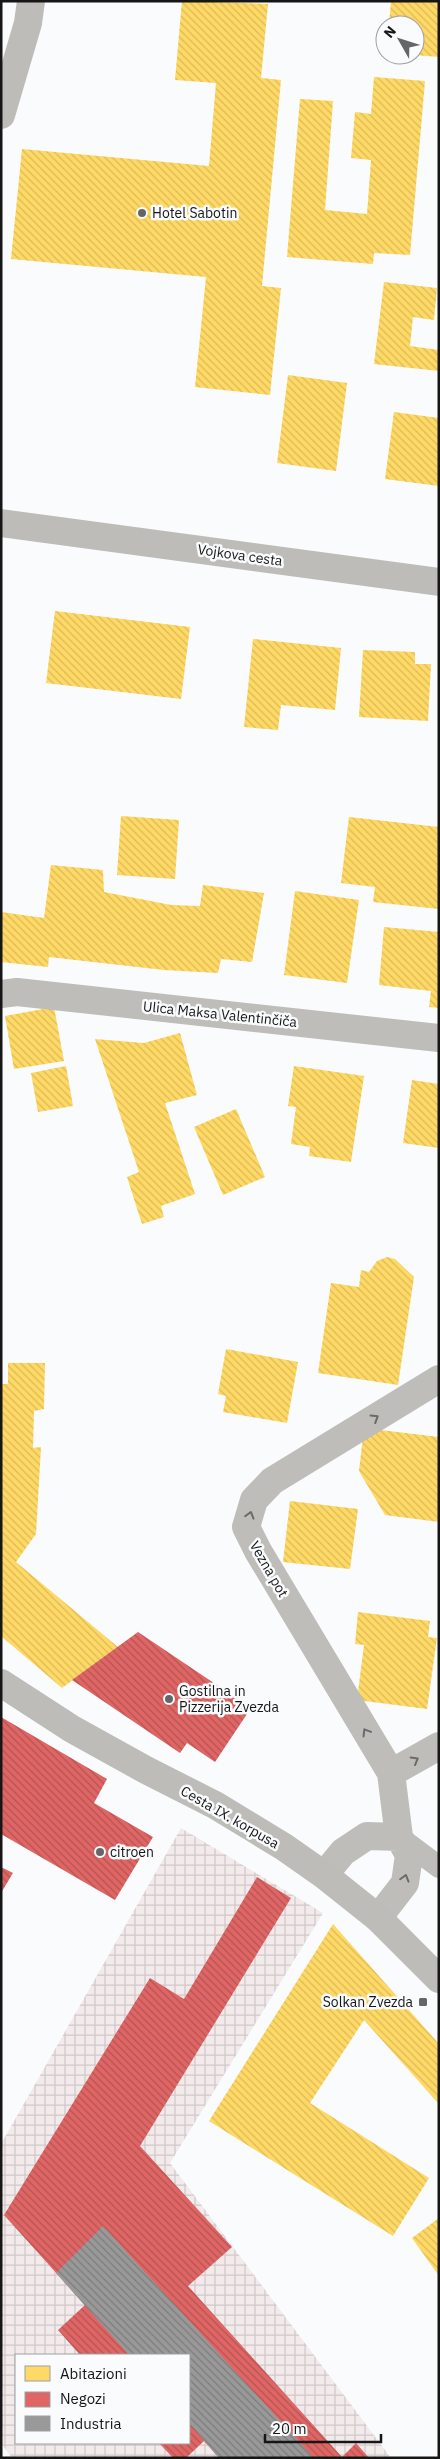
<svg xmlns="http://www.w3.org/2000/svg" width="440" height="2459" font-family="'IBM Plex Sans',sans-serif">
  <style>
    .industrial { fill: url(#industrial-grid); fill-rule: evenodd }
    .homes { fill: url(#homes-back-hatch) }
    .shops { fill: url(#shops-back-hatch) }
    .industry { fill: url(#industry-back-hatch) }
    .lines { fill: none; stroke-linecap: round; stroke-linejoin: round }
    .lane { stroke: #bfbdb9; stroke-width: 22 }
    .street { stroke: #bfbdb9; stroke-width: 28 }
    .secondary { stroke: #bebcb8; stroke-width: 28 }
    .oneway { stroke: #6a6a68 }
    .poi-dot { fill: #666667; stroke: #f9fbfd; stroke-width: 2 }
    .labels { text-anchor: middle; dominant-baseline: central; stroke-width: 5; stroke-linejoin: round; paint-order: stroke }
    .poi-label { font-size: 14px; fill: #161617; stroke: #f9fbfd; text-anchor: start }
    .street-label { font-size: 14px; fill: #161617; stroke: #f9fbfd }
  </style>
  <defs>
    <pattern id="industrial-grid" width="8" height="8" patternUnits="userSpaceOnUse" patternTransform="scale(1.25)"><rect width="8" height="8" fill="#f3eaeb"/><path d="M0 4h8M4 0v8" fill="none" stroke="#d0c8c9"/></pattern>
    <pattern id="homes-back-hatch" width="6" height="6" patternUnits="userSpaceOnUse" patternTransform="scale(1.25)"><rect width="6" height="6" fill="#ffd966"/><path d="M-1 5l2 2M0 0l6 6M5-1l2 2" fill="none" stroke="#daba58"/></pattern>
    <pattern id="shops-back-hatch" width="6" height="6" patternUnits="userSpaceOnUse" patternTransform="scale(1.25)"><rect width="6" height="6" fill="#e06666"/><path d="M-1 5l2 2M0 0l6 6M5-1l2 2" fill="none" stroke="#b55353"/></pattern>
    <pattern id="industry-back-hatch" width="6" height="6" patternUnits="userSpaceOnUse" patternTransform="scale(1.25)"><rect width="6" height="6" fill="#999"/><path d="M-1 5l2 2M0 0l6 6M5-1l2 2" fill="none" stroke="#7c7c7c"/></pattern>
  </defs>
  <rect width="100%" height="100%" fill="#fafbfc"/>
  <path class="industrial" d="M181,1828L323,1913L170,2163L391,2458H12L1,2443V2144ZM16,2355H189V2443H16Z"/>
  <path class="homes" d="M182,1L268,4L261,78L281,80L262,286L281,288L270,395L195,387L206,277L11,259L22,149L209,166L216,83L175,80Z
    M391,1H439V57L415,55V25H389Z
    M374,77L425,81L410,255L374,253L373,264L287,257L300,99L333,101L325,210L367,214L371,160L351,158L355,112L371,114Z
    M384,282L437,288L434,320L413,317L410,346L439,350V371L374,364Z
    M288,375L347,383L336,471L277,463Z
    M394,412L439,418V486L385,479Z
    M55,611L190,627L181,699L46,683Z
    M253,639L341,648L335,710L281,705L278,730L244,727Z
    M363,650L415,652V664H431L428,721L359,717Z
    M121,816L179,820L175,879L117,875Z
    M349,817L439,827V909L373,902L375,887L341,883Z
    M51,865L103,870L104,892L171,905L200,906L203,885L264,893L252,962L221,959L218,973L164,970L49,957L48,967L1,962V912L44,918Z
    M295,891L359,900L347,983L284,975Z
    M384,927L439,932V1008L429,1007L431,991L379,985Z
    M54,1007L64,1061L14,1069L5,1016Z
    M180,1033L197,1095L165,1103L195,1194L161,1206L164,1217L142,1224L127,1177L139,1172L95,1039L144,1043Z
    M66,1066L73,1106L38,1112L31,1073Z
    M294,1066L364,1076L351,1162L309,1156L310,1147L291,1144L296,1107L288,1106Z
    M412,1080L439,1084V1148L403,1143Z
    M236,1109L265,1177L223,1195L194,1127Z
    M387,1257L395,1259L414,1277L398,1385L318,1373L331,1283L359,1287L361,1270L369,1272L377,1261Z
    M226,1349L298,1362L287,1423L223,1412L226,1396L218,1394Z
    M8,1363H45L44,1409L34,1411L33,1448L41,1447L36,1534L16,1562L118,1647L62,1688L1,1636V1384H8Z
    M364,1428L439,1437V1522L385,1515L359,1471Z
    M290,1501L358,1509L350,1569L283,1562Z
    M358,1612L430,1621L428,1637L437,1638L427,1709L357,1700L364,1645L355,1644Z
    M333,1924L439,2044V2104L364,2020L310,2103L429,2178L393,2236L209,2121Z
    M439,2218V2276L412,2238Z"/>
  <path class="shops" d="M138,1632L251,1708L215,1762L187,1743L180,1753L72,1680Z
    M1,1717L107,1779L94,1803L153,1837L115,1900L1,1834Z
    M1,1867L13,1873L1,1893Z
    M257,1877L291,1898L140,2146L232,2247L188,2286L342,2457L356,2443L369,2458H219L204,2441L186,2458H173L159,2443H189V2355H80L58,2330L85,2305L4,2215L150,1978L184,1999Z"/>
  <path class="industry" d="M103,2226L314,2458H219L189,2423V2355H129L56,2273Z"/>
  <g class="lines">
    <path class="lane" d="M399,1837L439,1867"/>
    <path class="street" d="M1,994L17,992L439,1038
      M391,1773L439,1746
      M399,1837L391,1773L258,1551L246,1527L254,1500L272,1481L439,1379
      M324,1875L343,1852L367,1836L399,1837L409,1855L405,1883L378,1918"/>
    <path class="secondary" d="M1,115L28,23L31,1
      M1,523L439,582
      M1,1683L72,1729L146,1770L215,1805L284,1847L324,1875L378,1918L439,1979"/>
  </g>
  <defs><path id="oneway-chevron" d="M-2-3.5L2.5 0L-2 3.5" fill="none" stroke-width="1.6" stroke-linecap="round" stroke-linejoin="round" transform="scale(1.25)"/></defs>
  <g class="oneway">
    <use href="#oneway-chevron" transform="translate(375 1418) rotate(-32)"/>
    <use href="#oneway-chevron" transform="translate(250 1515) rotate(-74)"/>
    <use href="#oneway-chevron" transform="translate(366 1732) rotate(-121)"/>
    <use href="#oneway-chevron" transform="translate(415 1760) rotate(-30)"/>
    <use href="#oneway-chevron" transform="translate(405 1878) rotate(-74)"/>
  </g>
  <g class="poi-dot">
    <circle cx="142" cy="213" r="5"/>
    <circle cx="169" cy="1699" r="5"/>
    <circle cx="100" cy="1852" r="5"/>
    <rect x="418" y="1997" width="10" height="10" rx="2.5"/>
  </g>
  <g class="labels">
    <g class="poi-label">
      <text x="152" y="213">Hotel Sabotin</text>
      <text x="179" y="1691">Gostilna in<tspan x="179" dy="16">Pizzerija Zvezda</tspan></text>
      <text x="110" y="1852">citroen</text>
      <text x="413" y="2002" text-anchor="end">Solkan Zvezda</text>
    </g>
    <g class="street-label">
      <text transform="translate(240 555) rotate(8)">Vojkova cesta</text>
      <text transform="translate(220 1014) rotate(6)">Ulica Maksa Valentinčiča</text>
      <text transform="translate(269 1569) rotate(60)">Vezna pot</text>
      <text transform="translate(230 1817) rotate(30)">Cesta IX. korpusa</text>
    </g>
  </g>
  <rect width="440" height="2459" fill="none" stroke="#161617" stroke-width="5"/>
  <rect x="15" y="2354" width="175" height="90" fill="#f9fbfd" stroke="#9e9fa1"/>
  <rect x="25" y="2366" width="25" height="15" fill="#ffd966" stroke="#9e9fa1"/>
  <text x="60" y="2379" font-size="15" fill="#161617">Abitazioni</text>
  <rect x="25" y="2392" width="25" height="15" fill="#e06666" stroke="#9e9fa1"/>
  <text x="60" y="2404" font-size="15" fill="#161617">Negozi</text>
  <rect x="25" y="2416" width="25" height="15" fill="#999999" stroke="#9e9fa1"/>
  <text x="60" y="2429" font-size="15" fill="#161617">Industria</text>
  <g transform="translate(400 40) rotate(309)"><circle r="24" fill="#f9fbfd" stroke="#9e9fa1"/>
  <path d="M0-4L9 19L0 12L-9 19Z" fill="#666667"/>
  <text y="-8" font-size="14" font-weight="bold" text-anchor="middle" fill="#161617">N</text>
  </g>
  <path d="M265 2434v8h116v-8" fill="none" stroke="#161617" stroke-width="2.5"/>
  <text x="272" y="2434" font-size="15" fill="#161617" stroke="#f9fbfd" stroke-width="4" paint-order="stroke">20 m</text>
</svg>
